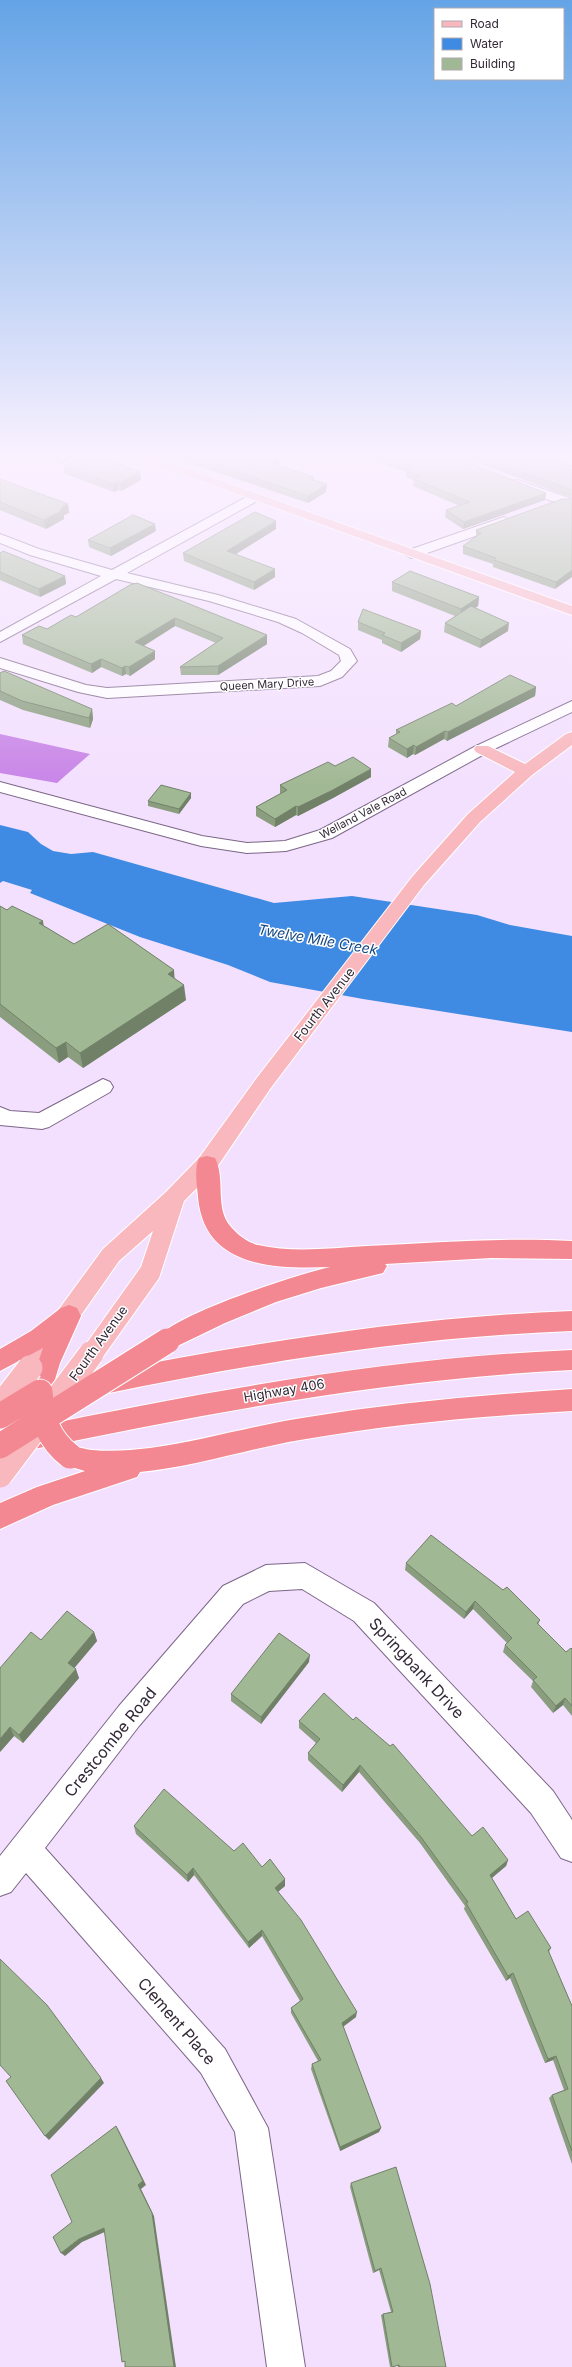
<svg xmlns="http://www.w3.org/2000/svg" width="572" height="2367" font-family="Inter,sans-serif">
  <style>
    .forest { fill: #c885e7 }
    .water { fill: #3f8be4 }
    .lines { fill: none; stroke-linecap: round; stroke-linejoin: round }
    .minor-casing { stroke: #7c6687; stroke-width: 2 }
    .major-casing { stroke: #fff; stroke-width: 2 }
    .highway-casing { stroke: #fff; stroke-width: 2 }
    .minor { fill: #fff; fill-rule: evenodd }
    .major { fill: #f8b8be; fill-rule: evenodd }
    .highway { fill: #f38892; fill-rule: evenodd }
    .major-bridge-casing { stroke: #fff; stroke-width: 27; stroke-linecap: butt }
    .highway-bridge-casing { stroke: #fff; stroke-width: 27; stroke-linecap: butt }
    .major-bridge { stroke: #f8b8be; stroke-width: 25 }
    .highway-bridge { stroke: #f38892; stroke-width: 25 }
    .wall { fill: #8a9e7f }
    .shaded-wall { fill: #718168 }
    .building { fill: #a1b894; stroke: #718168 }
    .labels { text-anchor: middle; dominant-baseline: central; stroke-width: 3; stroke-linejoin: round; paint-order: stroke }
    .far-street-label { font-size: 11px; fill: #332937; stroke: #fff }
    .street-label { font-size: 13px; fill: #332937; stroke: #fff }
    .water-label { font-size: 14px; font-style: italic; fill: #144781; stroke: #fff }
    .near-street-label { font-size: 16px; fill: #332937; stroke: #fff }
  </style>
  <rect width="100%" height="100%" fill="#f3e0fe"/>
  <path class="forest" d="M0,734L90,754L57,783L0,773Z"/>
  <path class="water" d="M0,825L28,832L41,844L53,851L71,854L93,852L274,903L352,896L477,915L510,925L572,936V1032L363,999L270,982L228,965L140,937L30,893L32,890L3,881L0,883Z"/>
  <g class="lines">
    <defs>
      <path id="minor" d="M460,454H476L461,465H453L451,462Z
        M517,480L572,499V508L512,487L510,484L512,481Z
        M252,494L259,498L257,501L127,573L218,595L296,619L350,649L357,661L342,677L320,686L107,698L78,692L0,668V658L86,685L107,688L318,676L331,671L341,661L339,655L302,633L278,622L209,601L116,579L0,642V632L101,576L30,555L0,543V534L39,549L112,570Z
        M504,517L511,521L509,524L416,557L411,558L404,554L406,551Z
        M572,701V712L488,752L332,838L286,851L247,853L201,846L0,792V782L202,836L247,843L285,841L320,830L476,746Z
        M103,1079L110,1082L113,1087L110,1092L49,1127L42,1129L0,1125V1107L10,1111L39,1113Z
        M305,1563L374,1603L553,1791L572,1820V1862L561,1858L531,1813L354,1621L302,1589L269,1591L243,1604L139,1726L45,1848L225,2049L268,2128L305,2367H267L235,2132L201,2073L26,1873L11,1892L0,1896V1856L119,1706L223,1586L266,1565Z"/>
      <path id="major" d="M127,454H146L572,606V615Z
        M572,732V745L532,775L480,822L424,885L270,1089L215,1170L184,1201L159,1278L100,1361L91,1364L82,1361L79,1354L141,1267L153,1231L119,1261L39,1375L30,1378L21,1375L18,1368L21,1361L103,1249L166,1192L199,1158L256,1079L412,877L468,814L515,772L476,752L474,749L476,746H488L525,764L566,734Z"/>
      <path id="highway" d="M207,1156L215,1158C226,1179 214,1208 231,1227C238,1235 248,1243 258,1245C293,1253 331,1248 367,1246C435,1243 503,1237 572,1241V1259L491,1258L385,1264L387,1266L383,1273L321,1288L276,1302L225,1323L167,1351L159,1348L155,1341C167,1316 299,1274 330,1267C275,1269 204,1268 198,1197C197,1185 194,1169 199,1158Z
        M69,1305L77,1308L81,1316L60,1363L49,1399L40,1403L31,1399L28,1392L43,1348L0,1371V1349L31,1331L61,1308Z
        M572,1311V1331C414,1337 259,1362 104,1394L95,1390L92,1383L95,1376L104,1372C259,1342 414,1317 572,1311Z
        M572,1350V1370C389,1379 213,1412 34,1449L25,1446L21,1438L25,1430L34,1427C213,1390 389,1358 572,1350Z
        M572,1389V1411C481,1416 390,1424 300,1440C247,1449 194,1467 140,1472L137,1477L53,1505L0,1529V1503L37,1487L85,1471L61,1464L57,1456L61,1448C73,1444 81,1449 93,1450C112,1452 132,1450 150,1448C201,1441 251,1426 302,1418C391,1403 481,1395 572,1389Z"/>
    </defs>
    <use href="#minor" class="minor-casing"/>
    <use href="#major" class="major-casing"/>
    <use href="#highway" class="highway-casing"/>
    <use href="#minor" class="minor"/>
    <use href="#major" class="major"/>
    <use href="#highway" class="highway"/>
    <defs>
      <path id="major-bridge" d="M0,1407L30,1368
        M0,1475L91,1354"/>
      <path id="highway-bridge" d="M0,1416L40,1392C42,1419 48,1439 70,1456
        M0,1446L167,1341"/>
    </defs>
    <use href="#major-bridge" class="major-bridge-casing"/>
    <use href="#highway-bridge" class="highway-bridge-casing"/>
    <use href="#major-bridge" class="major-bridge"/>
    <use href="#highway-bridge" class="highway-bridge"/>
  </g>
  <path class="wall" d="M38,454H81L62,464Z
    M177,454H269L279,465H278L314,477V480L326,492L308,503L177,459Z
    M373,454H445L545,500L463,529L445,517L446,510L460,506L413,486L414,480L406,477V472L372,460Z
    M455,454H548L547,458L572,466V498Z
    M64,466L140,472L141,480L121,491L118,490L114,492L65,474Z
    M0,479L68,504L69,513L64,515V519L46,529L0,510Z
    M572,499L555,589L493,567V564L463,554V546L476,537V530Z
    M276,529L235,554L275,577L254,590L184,561L183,553Z
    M156,531L111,556L89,547L88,540Z
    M0,553L65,576L66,584L40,597L0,580Z
    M392,582L479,597L478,606L475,608L508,631L480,648L444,632L445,623L455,616L392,591Z
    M130,585L267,635V644L218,675H181L180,667L216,643L175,626L144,646L155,659L130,676L126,674L122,676L101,667L92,673L23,644L22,635L47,629L76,617Z
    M358,622L421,631L420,639L401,652L382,643V640L358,630Z
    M0,673L92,709L93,719L90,728L23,710L0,700Z
    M536,687L535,696L447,741L444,739L415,755L413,754L407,758L388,747L389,738L396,734V730L456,706Z
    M335,766L371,777L333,798L298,816L296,815L275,827L256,816V807L280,794V785Z
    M191,798L179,814L148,806V801Z
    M0,906L7,910L44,926L74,944L175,978L186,1000L83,1068L68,1057L59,1063L0,1017Z
    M406,1563L540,1620L538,1625L566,1652L572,1649V1716L563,1705L553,1713L531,1687L533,1681L503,1652L505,1645L507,1643L473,1609L464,1619L405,1570Z
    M94,1632L97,1641L74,1668L79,1678L23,1743L14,1736L0,1752L41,1640Z
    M309,1662L261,1724L231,1701V1694Z
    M299,1721L508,1860L506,1866L492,1878L516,1919L551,1948L549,1952L572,2006V2164L549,2098L552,2095L564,2090L553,2060L545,2063L510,1978L506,1981L464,1909L465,1906L420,1843L359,1772L342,1792L308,1760V1753L316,1743L299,1728Z
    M134,1826L234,1851L262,1867L285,1886L278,1892L356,2017L343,2027L381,2128L379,2132L340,2151L311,2069L312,2064L318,2061L291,2013V2008L300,2001L262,1936L249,1948L194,1875L188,1882L136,1834Z
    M351,2183L446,2367H398L397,2365L390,2367L381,2315L383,2314L391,2312L379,2270L373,2273L350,2187Z"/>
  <path class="shaded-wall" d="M66,454H81L62,464L61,457Z
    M546,454H548L547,460L543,456Z
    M279,458V465L271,470L270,463Z
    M140,472L141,480L121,491L120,483Z
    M117,482L118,490L114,492L113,484Z
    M327,484L326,492L308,503V496Z
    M546,493L545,500L463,529L464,522Z
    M68,504L69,513L64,515V519L46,529L44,520L62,507Z
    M276,521V529L228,559L227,551Z
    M155,524L156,531L111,556L110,548Z
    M275,569V577L254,590V582Z
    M572,570V577L555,589L556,582Z
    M65,576L66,584L40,597L39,589Z
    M479,597L478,606L460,618L461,609Z
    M175,618V626L136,650L135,642Z
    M509,623L508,631L480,648L481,640Z
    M421,631L420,639L401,652V643Z
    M267,635V644L218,675V666Z
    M155,651V659L130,676L129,667Z
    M101,659V667L92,673L91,664Z
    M125,666L126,674L122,676V668Z
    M536,687L535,696L447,741L448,732Z
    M92,709L93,719L90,728L89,718Z
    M445,731L444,739L415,755L416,747Z
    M414,745L413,754L407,758V749Z
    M371,769V777L333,798L298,816V807Z
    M191,793V798L179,814V809Z
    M296,806V815L275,827V819Z
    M43,921L45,936L39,923Z
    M174,970L175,985L168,974Z
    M184,985L186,1000L83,1068L80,1053Z
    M66,1042L68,1057L59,1063L56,1048Z
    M475,1601L473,1609L464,1619L466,1612Z
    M94,1632L97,1641L71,1672L68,1663Z
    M310,1655L309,1662L261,1724V1717Z
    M76,1669L79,1678L23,1743L19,1735Z
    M565,1698L563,1705L553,1713L556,1706Z
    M10,1727L14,1736L0,1752V1739Z
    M360,1765L359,1772L342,1792L343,1785Z
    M508,1860L506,1866L488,1881L490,1875Z
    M193,1868L194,1875L188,1882L187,1875Z
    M285,1879V1886L275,1894V1888Z
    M262,1930V1936L249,1948L248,1942Z
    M513,1973L510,1978L506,1981L508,1976Z
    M357,2012L356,2017L341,2028L342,2023Z
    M556,2056L553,2060L545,2063L548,2059Z
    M101,2078L104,2083L49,2140L45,2136Z
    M116,2126L119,2131L146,2185L141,2189L154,2216L176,2367H174L138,2185Z
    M381,2128L379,2132L340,2151V2147Z
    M104,2228L107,2231L82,2242L65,2256L61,2253L79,2239Z
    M381,2268L379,2270L373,2273L375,2271Z"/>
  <path class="building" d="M55,454H66L61,457Z
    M88,454H91L140,472L120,483L117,482L113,484L64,466Z
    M184,454H269L279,458L270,463L314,477L311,479L327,484L308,496Z
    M376,454H445L546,493L464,522L446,510L470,502L414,479L420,475L406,471L412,467Z
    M474,454H546L543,456L572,466V490Z
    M0,479L68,504L62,507L63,508L60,510H63L44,520L0,502Z
    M562,499H572V570L556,582L494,560L496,558L463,546L481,533L476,530Z
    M255,512L276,521L227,551L275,569L254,582L183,553Z
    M133,515L155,524L110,548L88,540Z
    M3,551L65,576L39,589L0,572V553Z
    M410,571L479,597L461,609L392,582Z
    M137,583L267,635L218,666L180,667L223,638L175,618L135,642L155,651L129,667L125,666L122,668L101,659L91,664L22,635L39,626L47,629L71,615L76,617L130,585Z
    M471,606L509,623L481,640L445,623Z
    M363,609L421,631L401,643L382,635L385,633L358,622Z
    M4,671L92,709L89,718L22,701L0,691V673Z
    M510,675L536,687L448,732L445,731L416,747L414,745L407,749L389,738L400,732L396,730L452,703L456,706Z
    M353,757L371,769L333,790L298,807L296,806L275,819L256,807L287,790L280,785L328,762L335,766Z
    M161,785L191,793L179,809L148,801Z
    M0,906L7,910L12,906L43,921L39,923L74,944L108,924L174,970L168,974L184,985L80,1053L66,1042L56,1048L0,1004Z
    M431,1535L503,1590L507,1587L540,1620L537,1623L566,1652L571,1648L572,1649V1706L565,1698L556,1706L533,1680L537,1677L505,1645L512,1638L475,1601L466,1612L406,1563Z
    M67,1611L94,1632L68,1663L76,1669L19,1735L10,1727L0,1739V1668L31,1632L41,1640Z
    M279,1633L310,1655L261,1717L231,1694Z
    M324,1693L353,1720L356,1717L390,1746L393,1744L472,1836L483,1827L508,1860L490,1875L516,1919L528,1911L551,1948L548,1950L572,2006V2151L552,2095L568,2089L556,2056L548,2059L513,1973L508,1976L466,1903L468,1902L421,1837L360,1765L343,1785L308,1753L320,1739L299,1721Z
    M164,1789L234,1851L243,1843L262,1867L270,1859L285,1879L275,1888L301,1920L357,2012L342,2023L381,2128L340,2147L312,2064L321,2060L291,2008L303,1999L262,1930L248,1942L193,1868L187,1875L134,1826Z
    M0,1959L47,2005L101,2078L45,2136L6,2081L11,2077L0,2065Z
    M116,2126L143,2181L138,2185L152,2213L174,2367H125V2361L122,2362L104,2228L79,2239L61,2253L53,2237L72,2222L51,2175Z
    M396,2167L430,2284L446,2367H400L399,2365L392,2367L383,2314L393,2312L381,2268L375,2271L351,2183Z"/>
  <linearGradient id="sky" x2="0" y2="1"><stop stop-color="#64a4e6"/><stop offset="0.58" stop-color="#faf1ff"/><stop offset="1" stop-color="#faf1ff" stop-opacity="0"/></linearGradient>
  <rect width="572" height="786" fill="url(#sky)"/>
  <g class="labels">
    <g class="far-street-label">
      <text transform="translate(267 684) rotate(-3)">Queen Mary Drive</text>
      <text transform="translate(363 813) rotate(-28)">Welland Vale Road</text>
    </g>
    <g class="street-label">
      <text transform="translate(324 1004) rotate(-52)">Fourth Avenue</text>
      <text transform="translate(98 1343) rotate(-54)">Fourth Avenue</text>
      <text transform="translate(284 1390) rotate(-10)">Highway 406</text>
    </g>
    <g class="water-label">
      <text transform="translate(318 939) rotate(10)">Twelve Mile Creek</text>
    </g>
    <g class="near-street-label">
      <text transform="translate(417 1668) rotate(47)">Springbank Drive</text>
      <text transform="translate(110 1742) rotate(-51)">Crestcombe Road</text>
      <text transform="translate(177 2021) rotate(49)">Clement Place</text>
    </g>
  </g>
  <rect x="434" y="8" width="130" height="72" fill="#ffffff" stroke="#ada9af"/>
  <rect x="442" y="21" width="20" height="6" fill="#f8b8be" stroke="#ada9af"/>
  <text x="470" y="28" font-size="12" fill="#332937">Road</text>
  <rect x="442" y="38" width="20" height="12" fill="#3f8be4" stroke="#ada9af"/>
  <text x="470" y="48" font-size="12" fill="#332937">Water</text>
  <rect x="442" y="58" width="20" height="12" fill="#a1b894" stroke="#ada9af"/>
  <text x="470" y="68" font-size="12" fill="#332937">Building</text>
</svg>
